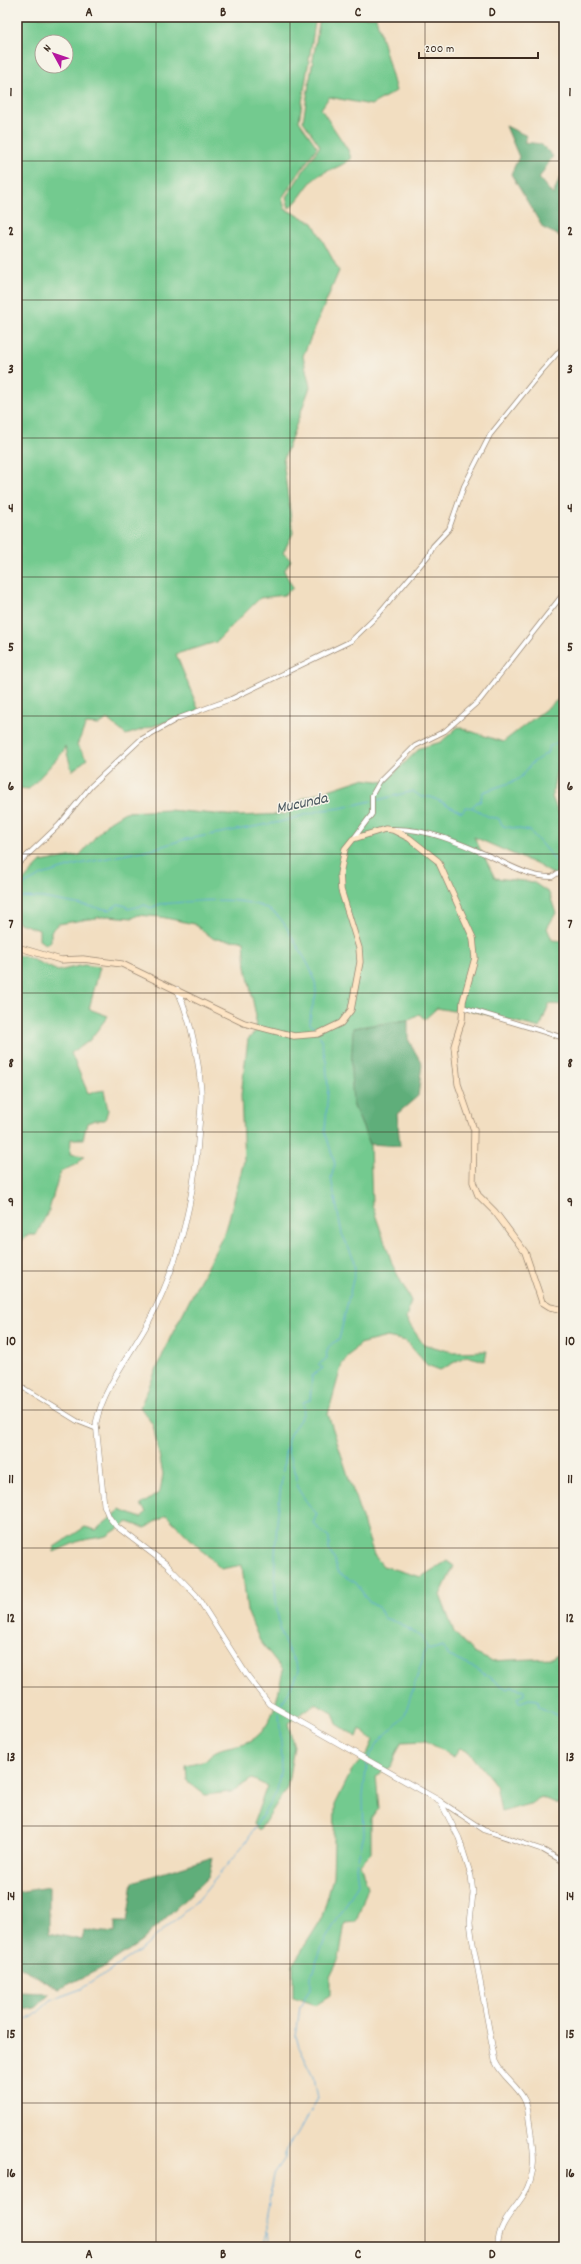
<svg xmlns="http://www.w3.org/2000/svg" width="581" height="2264" font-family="Dekko,sans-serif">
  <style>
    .green { fill: #73ca8f; stroke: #577a56; fill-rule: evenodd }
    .forest { fill: #5eae7a; stroke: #4c6c4c }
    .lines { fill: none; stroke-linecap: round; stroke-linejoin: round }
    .stream { stroke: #62aad9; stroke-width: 1 }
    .minor-casing { stroke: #968470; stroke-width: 5.5 }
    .tertiary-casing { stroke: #968470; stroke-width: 6 }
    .secondary-casing { stroke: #968470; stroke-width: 7 }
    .minor { stroke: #fff; stroke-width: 4 }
    .tertiary { stroke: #fff; stroke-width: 5 }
    .secondary { stroke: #fee5c5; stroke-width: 5.5 }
    .grid { fill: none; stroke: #3b2a1e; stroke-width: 1; stroke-opacity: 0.55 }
    .labels { text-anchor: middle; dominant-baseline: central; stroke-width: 3; stroke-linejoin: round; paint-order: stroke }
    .water-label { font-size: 16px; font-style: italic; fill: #49575f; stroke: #f7f3e8 }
    .neatline { fill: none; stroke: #3b2a1e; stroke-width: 1.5 }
    .grid-label { font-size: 13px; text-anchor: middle; font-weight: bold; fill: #3b2a1e }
  </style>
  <rect width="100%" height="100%" fill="#f7f3e8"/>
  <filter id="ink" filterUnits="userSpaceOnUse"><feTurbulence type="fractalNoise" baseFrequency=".025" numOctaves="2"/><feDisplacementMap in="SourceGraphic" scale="8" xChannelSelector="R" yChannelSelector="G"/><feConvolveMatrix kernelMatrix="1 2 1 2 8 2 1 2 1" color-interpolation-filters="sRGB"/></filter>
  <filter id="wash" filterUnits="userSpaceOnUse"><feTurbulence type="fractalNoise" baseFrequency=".012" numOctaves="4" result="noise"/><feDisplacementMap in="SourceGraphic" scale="16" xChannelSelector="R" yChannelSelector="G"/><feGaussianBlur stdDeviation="0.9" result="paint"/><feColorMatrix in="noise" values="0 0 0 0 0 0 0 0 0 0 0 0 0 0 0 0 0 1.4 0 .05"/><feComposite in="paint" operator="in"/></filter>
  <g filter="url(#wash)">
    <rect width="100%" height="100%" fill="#f2dec1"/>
    <path class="green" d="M17,17H316L299,121L317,147L282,198L285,209L313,223L339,271L303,356L310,387L283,461L293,533L283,553L291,560L284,571L293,588L284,595L260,598L216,642L176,654L199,711L126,735L107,719L99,725L86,724L77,745L87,759L72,771L65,746L63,752L29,789L17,788V129L19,121L17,127ZM42,42H66V66H42Z
      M320,17H376L396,91L371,105L329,97L321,109L348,150L351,158C338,170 329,168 318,176C306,184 301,200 289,208L286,197L320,146L303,121Z
      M564,695V753L556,773L552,797L564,826V881L538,865L474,837L495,878L533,882L549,893L556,913L547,928L552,940L564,941V1005L549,1004L540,1028L463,1008L453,1011L437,1008L425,1019L419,1014L408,1020L354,1028L353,1104L370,1144L372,1205L393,1266L411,1301L406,1319L423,1344L452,1352L487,1351L485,1361L466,1356L440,1370L427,1365L406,1341L387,1337L359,1344L342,1364L328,1414L374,1555L383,1566L421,1577L447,1561L454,1566L440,1595L454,1632L474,1653L491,1661L552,1658L564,1652V1806L540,1797L533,1803L501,1812L496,1785L469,1752L460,1748L454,1757L426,1741L401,1742L391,1767L376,1776L379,1808L371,1819V1853L360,1864L368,1887L356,1922L345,1923L339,1959L330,1977V1996L316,2005L293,1997V1964L321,1920L333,1877L335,1805L352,1770L367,1754L373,1740L360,1729L357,1737L337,1724L333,1713L315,1704L288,1723L294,1747L287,1788L259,1831L253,1824L267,1786L252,1779L231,1792L205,1795L187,1781L186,1765L206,1760C217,1743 240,1749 255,1738C275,1723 278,1692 283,1670L260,1641L247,1611L242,1565L221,1569L166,1515L145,1528L128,1522L107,1536L79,1541L54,1552V1547L85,1527L96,1530L120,1510L141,1518L146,1512L141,1505L160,1492L163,1474L153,1425L140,1407L170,1338L226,1230L244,1161L241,1095L248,1039L255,1032L256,1016L246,967L244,941L214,939L194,924L161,917L138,915L133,918L108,916L58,924L51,931V942L45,944L39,940V930L17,922V883L23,881L41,862L80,855L107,823L125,812L169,810L238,816L286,814L301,799L362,779L385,782L420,748L441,742L458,727L503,742Z
      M17,955L27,957L58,971L84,965L100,967L89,1009L108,1016L89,1041L71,1053L88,1093L104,1090L108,1110L105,1120H95L87,1123L83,1139H71L70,1154L85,1156L77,1164L60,1172L49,1210L36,1235H28L17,1244Z"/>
    <path class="forest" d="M506,126L527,136L524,142L541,144L553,156L539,178L553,195L560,177L564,192V238L543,228L511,174L519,157Z
      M408,1020V1039L422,1064L418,1096L397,1114L400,1146L370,1144L353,1104L351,1073L353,1028Z
      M213,1857L209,1876L141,1942L102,1968L59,1989L17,1965V1892L49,1887V1933L82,1940L84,1930L115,1933V1922H127L133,1882Z
      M17,1992L50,1993L35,2008L17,2011Z"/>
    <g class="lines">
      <path class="stream" d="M374,801L413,791L421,797H431L462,812L466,807C480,807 483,819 498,818L503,826L530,831L562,868
        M472,807L477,802H480L483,792L515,781L521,777L532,763L547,753L549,747L558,742L564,732
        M17,886L23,885L42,875L75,865L156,848L182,840L280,822L322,810L341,808L371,801
        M17,897L43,898L110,910L118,904L126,906L128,909L145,905L151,908L160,904C193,902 252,892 278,916C286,924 292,938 298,947C306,961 316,975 316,992C316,1001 309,1010 310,1024L319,1031
        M320,1036L326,1061L328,1089L325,1132L335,1164L331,1178L342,1234L353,1257L355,1271L339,1340C330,1343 325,1349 327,1358L318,1365L323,1368L312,1376L310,1400L303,1402C308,1418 291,1426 288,1440C284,1452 295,1466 297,1478C297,1481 296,1484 297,1487C303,1497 309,1506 317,1514L313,1523L329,1538V1550L335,1561L337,1572L356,1583L369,1602L379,1608L384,1618L399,1623L421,1637L429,1650L443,1646L447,1655L475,1668L507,1689L512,1687L524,1690V1695L517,1698L519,1703L529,1699L538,1700L539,1707L564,1718
        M280,1708L299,1671C294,1659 285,1647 282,1635C267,1583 279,1500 286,1447
        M368,1758L380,1740L404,1717L426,1649
        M17,2024L34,2016L51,2000L81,1989L138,1952L199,1899L245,1843L277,1792L282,1759L279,1713
        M267,2232L271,2243L268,2247
        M266,2247V2219L274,2174L285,2158V2151L297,2135L318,2098L314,2077L299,2047L296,2036L300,2007L311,1987V1976L324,1942L358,1884L356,1866L364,1835L363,1796L367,1761"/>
    </g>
  </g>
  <g filter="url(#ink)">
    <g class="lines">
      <defs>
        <path id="minor" d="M392,829C427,828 462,844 494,858C513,867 530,877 552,877L564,869
          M354,838L372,814V795L380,781L415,746L445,731L480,700L564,593
          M17,865L59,825L91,786L140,740L179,718L231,699L351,641L379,614L428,556L433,546L449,529L464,486L490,435L540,373L564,346
          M462,1007L564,1038
          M17,1384L77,1421L97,1429
          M440,1801L484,1830L543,1850L564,1862"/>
        <path id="tertiary" d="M177,989C191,1020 198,1055 201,1089C202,1102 200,1115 199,1128C195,1195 180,1262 149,1321C131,1354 104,1386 96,1423L104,1505L109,1517L116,1526L166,1564L196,1595L247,1675L269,1704L440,1801L459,1838L471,1876L473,1893L470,1922L472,1938L495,2061C502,2077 517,2085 524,2099C528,2106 528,2113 529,2120C533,2148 539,2171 523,2196C512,2213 497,2226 498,2247"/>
        <path id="secondary" d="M17,947L61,960L83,959L122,964L244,1023L294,1036L318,1034L341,1023L351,1010L360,962L359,948L341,890L340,874L345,849L353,839L385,829L393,830L409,838L438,861L473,938L475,958L463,1001L462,1020L454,1046L458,1084L474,1130L473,1182L478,1195L495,1212L525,1252L542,1302L550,1307L564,1310"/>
      </defs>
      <use href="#minor" class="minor-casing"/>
      <use href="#tertiary" class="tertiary-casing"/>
      <use href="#secondary" class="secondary-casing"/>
      <use href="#minor" class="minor"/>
      <use href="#tertiary" class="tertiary"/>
      <use href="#secondary" class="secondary"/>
    </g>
  </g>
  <path class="grid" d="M156,17V2247M290,17V2247M425,17V2247M17,161H564M17,300H564M17,438H564M17,577H564M17,716H564M17,854H564M17,993H564M17,1132H564M17,1271H564M17,1410H564M17,1548H564M17,1687H564M17,1826H564M17,1964H564M17,2103H564"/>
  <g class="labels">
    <g class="water-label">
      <text transform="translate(302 804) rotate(-12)">Mucunda</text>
    </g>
  </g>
  <rect width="581" height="2264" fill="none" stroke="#f7f3e8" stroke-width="44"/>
  <g transform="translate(54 54) rotate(310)"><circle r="19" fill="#f7f3e8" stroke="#aca397"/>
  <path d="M0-3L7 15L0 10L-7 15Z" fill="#b5179e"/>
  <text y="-6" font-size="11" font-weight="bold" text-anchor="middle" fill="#3b2a1e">N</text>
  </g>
  <path d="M419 52v6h119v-6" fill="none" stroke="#3b2a1e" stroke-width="2"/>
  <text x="425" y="52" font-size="12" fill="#3b2a1e" stroke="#f7f3e8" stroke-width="3" paint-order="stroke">200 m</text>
  <rect x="22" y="22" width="537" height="2220" class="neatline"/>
  <g class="grid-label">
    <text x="89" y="16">A</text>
    <text x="223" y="16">B</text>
    <text x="358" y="16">C</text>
    <text x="492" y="16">D</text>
    <text x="11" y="96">1</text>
    <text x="570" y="96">1</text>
    <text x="11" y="235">2</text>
    <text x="570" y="235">2</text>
    <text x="11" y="373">3</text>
    <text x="570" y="373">3</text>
    <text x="11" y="512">4</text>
    <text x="570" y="512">4</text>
    <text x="11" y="651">5</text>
    <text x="570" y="651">5</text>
    <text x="11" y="790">6</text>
    <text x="570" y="790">6</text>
    <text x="11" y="928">7</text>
    <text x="570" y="928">7</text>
    <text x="11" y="1067">8</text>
    <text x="570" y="1067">8</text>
    <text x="11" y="1206">9</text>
    <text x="570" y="1206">9</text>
    <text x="11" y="1345">10</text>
    <text x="570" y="1345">10</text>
    <text x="11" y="1483">11</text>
    <text x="570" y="1483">11</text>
    <text x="11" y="1622">12</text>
    <text x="570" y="1622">12</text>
    <text x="11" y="1761">13</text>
    <text x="570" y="1761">13</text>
    <text x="11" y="1900">14</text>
    <text x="570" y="1900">14</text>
    <text x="11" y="2038">15</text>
    <text x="570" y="2038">15</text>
    <text x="11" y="2177">16</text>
    <text x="570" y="2177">16</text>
    <text x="89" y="2258">A</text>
    <text x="223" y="2258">B</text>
    <text x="358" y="2258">C</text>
    <text x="492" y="2258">D</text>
  </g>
</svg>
